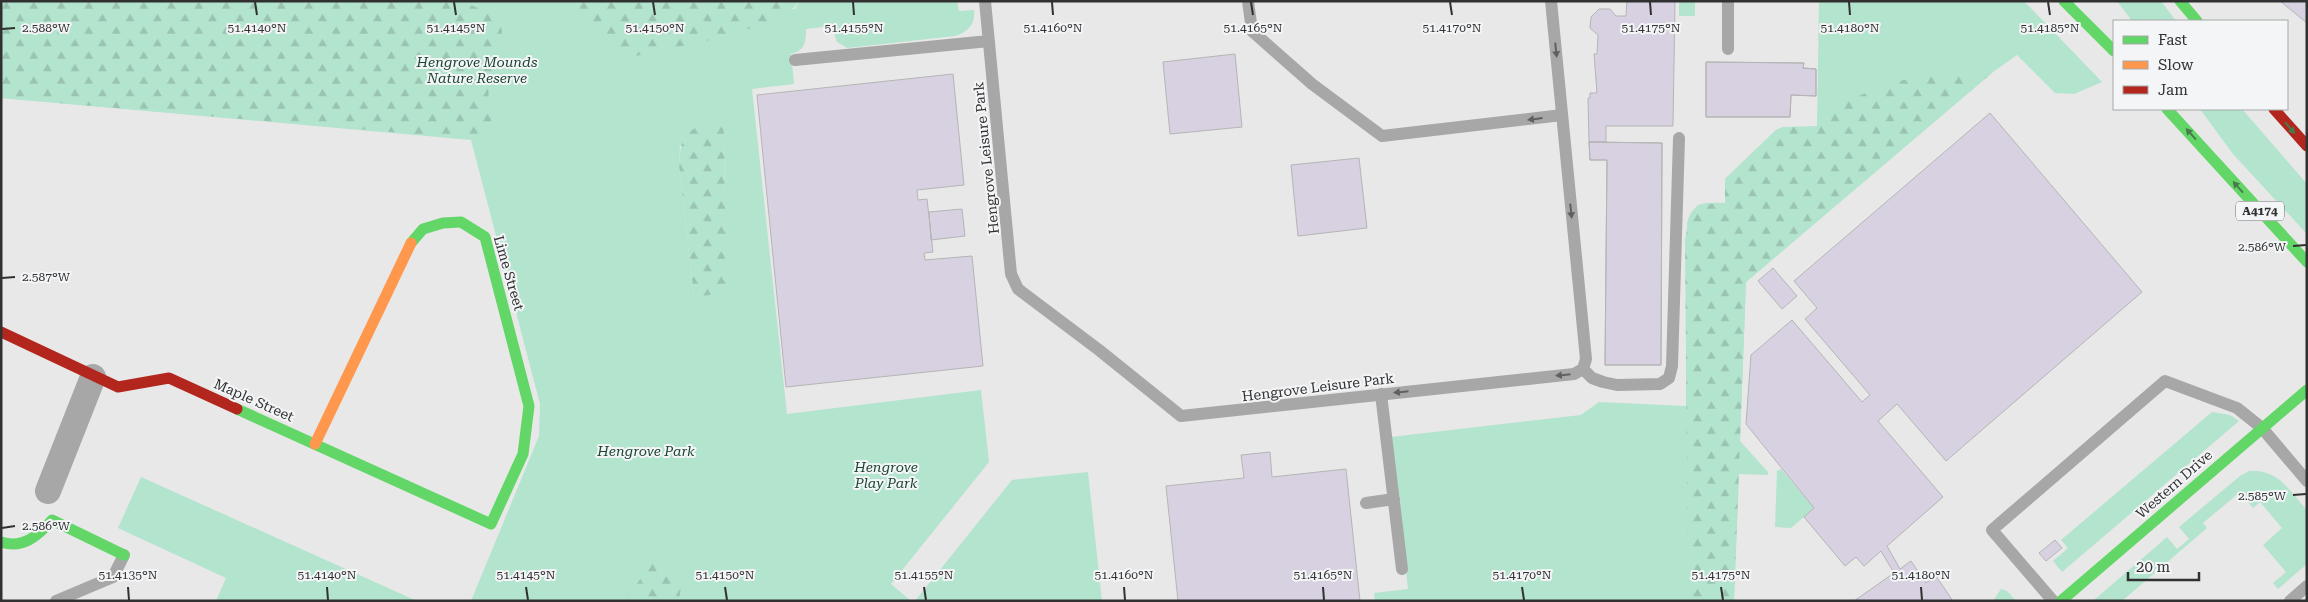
<svg xmlns="http://www.w3.org/2000/svg" width="2308" height="602" font-family="'Roboto Serif',serif">
  <style>
    .green { fill: #b2e4ce; fill-rule: evenodd }
    .forest { fill: url(#forest-firs) }
    .building { fill: #d8d1e1; stroke: #b5b5b5 }
    .lines { fill: none; stroke-linecap: round; stroke-linejoin: round }
    .lane { stroke: #a7a7a7; stroke-width: 12 }
    .street { stroke: #a7a7a7; stroke-width: 26 }
    .fast { stroke: #63d668; stroke-width: 11 }
    .slow { stroke: #ff974d; stroke-width: 11 }
    .jam { stroke: #b3261e; stroke-width: 11 }
    .oneway { fill: #606061 }
    .oneway2 { fill: #487b4a }
    .ticks { fill: none; stroke: #313132; stroke-width: 2 }
    .labels { text-anchor: middle; dominant-baseline: central; stroke-width: 4; stroke-linejoin: round; paint-order: stroke }
    .shield { fill: #f4f5f7; stroke: #6c6c6d; stroke-width: 1 }
    .shield-label { font-size: 12px; font-weight: bold; fill: #313132 }
    .park-label { font-size: 14px; font-style: italic; fill: #194532; stroke: #f4f5f7 }
    .street-label { font-size: 14px; fill: #313132; stroke: #f4f5f7 }
    .ticks-label { font-size: 12px; text-anchor: middle; fill: #313132; stroke: #f4f5f7; stroke-width: 4; stroke-linejoin: round; paint-order: stroke }
  </style>
  <defs>
    <pattern id="forest-firs" width="22" height="20" patternUnits="userSpaceOnUse" patternTransform="scale(1.25)"><rect width="22" height="20" fill="#b2e4ce"/><path d="M5 1l3.5 6h-7zM16 11l3.5 6h-7z" fill="#9ac4b1"/></pattern>
  </defs>
  <rect width="100%" height="100%" fill="#e8e8e8"/>
  <path class="green" d="M1,1H697L795,9L799,1H957L959,11L974,10C976,24 968,32 955,36L847,48L837,42L832,26L806,29C806,43 805,50 791,54L794,84L752,89L787,414L981,390L989,462L891,584L911,601H471L539,436L540,404L471,140L1,98ZM724,133L725,202L694,297L679,165L680,146Z
    M1679,1H1695V16H1679Z
    M1819,1H2024L2102,82L2074,94L2055,93L2017,55L1993,72L1746,282L1740,441L1768,472V475L1739,474L1734,601H1375L1374,593L1408,589L1391,437L1581,415L1599,402L1686,406L1687,223C1695,200 1704,203 1725,203V179L1776,130L1783,127L1817,126Z
    M2117,1H2161L2176,21H2132Z
    M2200,109H2242L2307,184V234L2233,154Z
    M2212,412L2230,415L2239,421L2062,572L2053,561L2068,548L2061,540Z
    M1781,469L1814,508L1791,528L1775,527L1777,471Z
    M2249,471C2278,469 2290,491 2307,510V564L2278,589L2273,583L2286,572L2263,545L2282,528L2260,502L2253,508L2240,492L2203,523L2207,528L2122,601H2093L2167,537L2177,549L2189,539L2179,527L2240,476Z
    M1088,472L1102,601H915L1012,480Z
    M141,477L417,601H216L226,578L118,528Z
    M2001,589L2007,591L2016,601H1993Z"/>
  <path class="forest" d="M1,1H461C471,6 491,11 498,21C509,36 495,61 491,76C485,96 491,117 495,137L471,139L1,98Z
    M561,1H799C786,28 662,51 630,57L594,34Z
    M1993,72L1746,282L1734,601H1688L1685,240L1690,214L1698,205L1725,203V179L1776,130L1783,127H1817L1818,112L1894,82L1928,75Z
    M717,122L722,124L724,133L725,202L732,292L694,297L679,165C681,134 686,128 717,122Z
    M648,560L682,580L679,601H625L645,572Z"/>
  <path class="building" d="M1627,1H1675L1673,126H1606V142H1589L1588,98H1590V93H1597L1594,54H1597L1598,35L1590,28L1591,17L1599,9H1610L1616,16H1626Z
    M2280,1H2307V23Z
    M1235,54L1242,127L1170,134L1163,62Z
    M1706,62L1804,63L1803,68L1816,69V96L1791,95L1790,117H1706Z
    M1706,62L1804,63L1803,68L1816,69V96L1791,95L1790,117H1706Z
    M953,74L964,185L917,190L918,200L927,199L933,252L924,253L925,260L972,256L983,366L786,387L757,95Z
    M1990,113L2142,292L1946,461L1897,404L1878,421L1943,497L1887,546L1900,569L1911,561L1926,583L1936,576L1953,601H1854L1894,573L1881,551L1864,566L1856,557L1845,566L1804,517L1814,508L1746,424L1751,355L1792,320L1862,402L1870,395L1805,319L1817,308L1794,281Z
    M1589,142L1662,143L1661,365H1605L1607,160H1590Z
    M1589,142L1662,143L1661,365H1605L1607,160H1590Z
    M1359,158L1367,228L1298,236L1291,165Z
    M962,209L965,236L931,240L929,212Z
    M1773,268L1797,296L1782,309L1758,281Z
    M1270,452L1272,477L1346,469L1360,601H1178L1166,486L1244,478L1241,455Z
    M2055,540L2062,548L2046,561L2039,553Z"/>
  <g class="lines">
    <path class="lane" d="M985,1L1011,274L1018,289L1099,350L1181,416L1574,374L1583,369L1586,359L1551,1
      M1248,1L1252,31L1312,84L1382,136L1562,115
      M1728,1V49
      M795,60L989,41
      M1583,369L1592,378L1603,382L1617,385L1660,384L1669,378L1672,366L1679,138
      M1381,394L1402,569
      M1366,503L1394,499
      M56,601L113,577L124,555
      M2053,601L1992,530L2165,381L2237,408L2262,428L2307,481
      M2290,601L2307,586"/>
    <path class="street" d="M48,491L93,377"/>
    <path class="fast" d="M2064,1L2114,51
      M2180,1L2197,21
      M2167,109L2307,262
      M237,409L491,524L523,454L529,406L485,237L461,222L443,223L423,229L411,243
      M1,542C23,549 38,536 52,520L124,555
      M2061,601L2307,390"/>
    <path class="slow" d="M315,444L411,243"/>
    <path class="jam" d="M2274,109L2307,146
      M1,332L118,387L169,378L237,409"/>
  </g>
  <defs><path id="oneway-solid" d="M-6-.8H1V-3.2L6.5 0L1 3.2V.8H-6Z" transform="scale(1.25)"/></defs>
  <g class="oneway">
    <use href="#oneway-solid" transform="translate(1556 50) rotate(84)"/>
    <use href="#oneway-solid" transform="translate(1535 119) rotate(173)"/>
    <use href="#oneway-solid" transform="translate(1571 211) rotate(84)"/>
    <use href="#oneway-solid" transform="translate(1563 375) rotate(174)"/>
    <use href="#oneway-solid" transform="translate(1401 392) rotate(174)"/>
  </g>
  <g class="oneway2">
    <use href="#oneway-solid" transform="translate(2290 128) rotate(49)"/>
    <use href="#oneway-solid" transform="translate(2191 134) rotate(-132)"/>
    <use href="#oneway-solid" transform="translate(2238 187) rotate(-132)"/>
  </g>
  <path class="ticks" d="M255,2L257,15M454,2L456,15M653,2L655,15M853,2L854,15M1052,2L1053,15M1251,2L1253,15M1450,2L1452,15M1650,2L1651,15M1849,2L1850,15M2048,2L2050,15M2,29L15,28M2293,246L2306,245M2,278L15,277M2293,495L2306,494M2,528L15,526M128,587L129,600M327,587L328,600M526,587L528,600M725,587L727,600M924,587L926,600M1124,587L1125,600M1323,587L1324,600M1522,587L1524,600M1721,587L1723,600M1921,587L1922,600"/>
  <g class="labels">
    <rect class="shield" x="2236" y="201.5" width="48" height="19" rx="4"/>
    <g class="shield-label">
      <text x="2260" y="211">A4174</text>
    </g>
    <g class="park-label">
      <text x="477" y="62">Hengrove Mounds<tspan x="477" dy="16">Nature Reserve</tspan></text>
      <text x="646" y="451">Hengrove Park</text>
      <text x="886" y="467">Hengrove<tspan x="886" dy="16">Play Park</tspan></text>
    </g>
    <g class="street-label">
      <text transform="translate(986 158) rotate(-96)">Hengrove Leisure Park</text>
      <text transform="translate(509 273) rotate(74)">Lime Street</text>
      <text transform="translate(1318 387) rotate(-7)">Hengrove Leisure Park</text>
      <text transform="translate(254 400) rotate(24)">Maple Street</text>
      <text transform="translate(2174 484) rotate(-41)">Western Drive</text>
    </g>
  </g>
  <g class="ticks-label">
    <text x="257" y="32">51.4140°N</text>
    <text x="456" y="32">51.4145°N</text>
    <text x="655" y="32">51.4150°N</text>
    <text x="854" y="32">51.4155°N</text>
    <text x="1053" y="32">51.4160°N</text>
    <text x="1253" y="32">51.4165°N</text>
    <text x="1452" y="32">51.4170°N</text>
    <text x="1651" y="32">51.4175°N</text>
    <text x="1850" y="32">51.4180°N</text>
    <text x="2050" y="32">51.4185°N</text>
    <text x="46" y="32">2.588°W</text>
    <text x="2262" y="251">2.586°W</text>
    <text x="46" y="281">2.587°W</text>
    <text x="2262" y="500">2.585°W</text>
    <text x="46" y="530">2.586°W</text>
    <text x="128" y="579">51.4135°N</text>
    <text x="327" y="579">51.4140°N</text>
    <text x="526" y="579">51.4145°N</text>
    <text x="725" y="579">51.4150°N</text>
    <text x="924" y="579">51.4155°N</text>
    <text x="1124" y="579">51.4160°N</text>
    <text x="1323" y="579">51.4165°N</text>
    <text x="1522" y="579">51.4170°N</text>
    <text x="1721" y="579">51.4175°N</text>
    <text x="1921" y="579">51.4180°N</text>
  </g>
  <rect width="2308" height="602" fill="none" stroke="#313132" stroke-width="5"/>
  <rect x="2113" y="20" width="175" height="90" fill="#f4f5f7" stroke="#a6a7a8"/>
  <rect x="2123" y="36" width="25" height="8" fill="#63d668" stroke="#a6a7a8"/>
  <text x="2158" y="45" font-size="15" fill="#313132">Fast</text>
  <rect x="2123" y="61" width="25" height="8" fill="#ff974d" stroke="#a6a7a8"/>
  <text x="2158" y="70" font-size="15" fill="#313132">Slow</text>
  <rect x="2123" y="86" width="25" height="8" fill="#b3261e" stroke="#a6a7a8"/>
  <text x="2158" y="95" font-size="15" fill="#313132">Jam</text>
  <path d="M2128 572v8h71v-8" fill="none" stroke="#313132" stroke-width="2.5"/>
  <text x="2136" y="572" font-size="15" fill="#313132" stroke="#f4f5f7" stroke-width="4" paint-order="stroke">20 m</text>
</svg>
